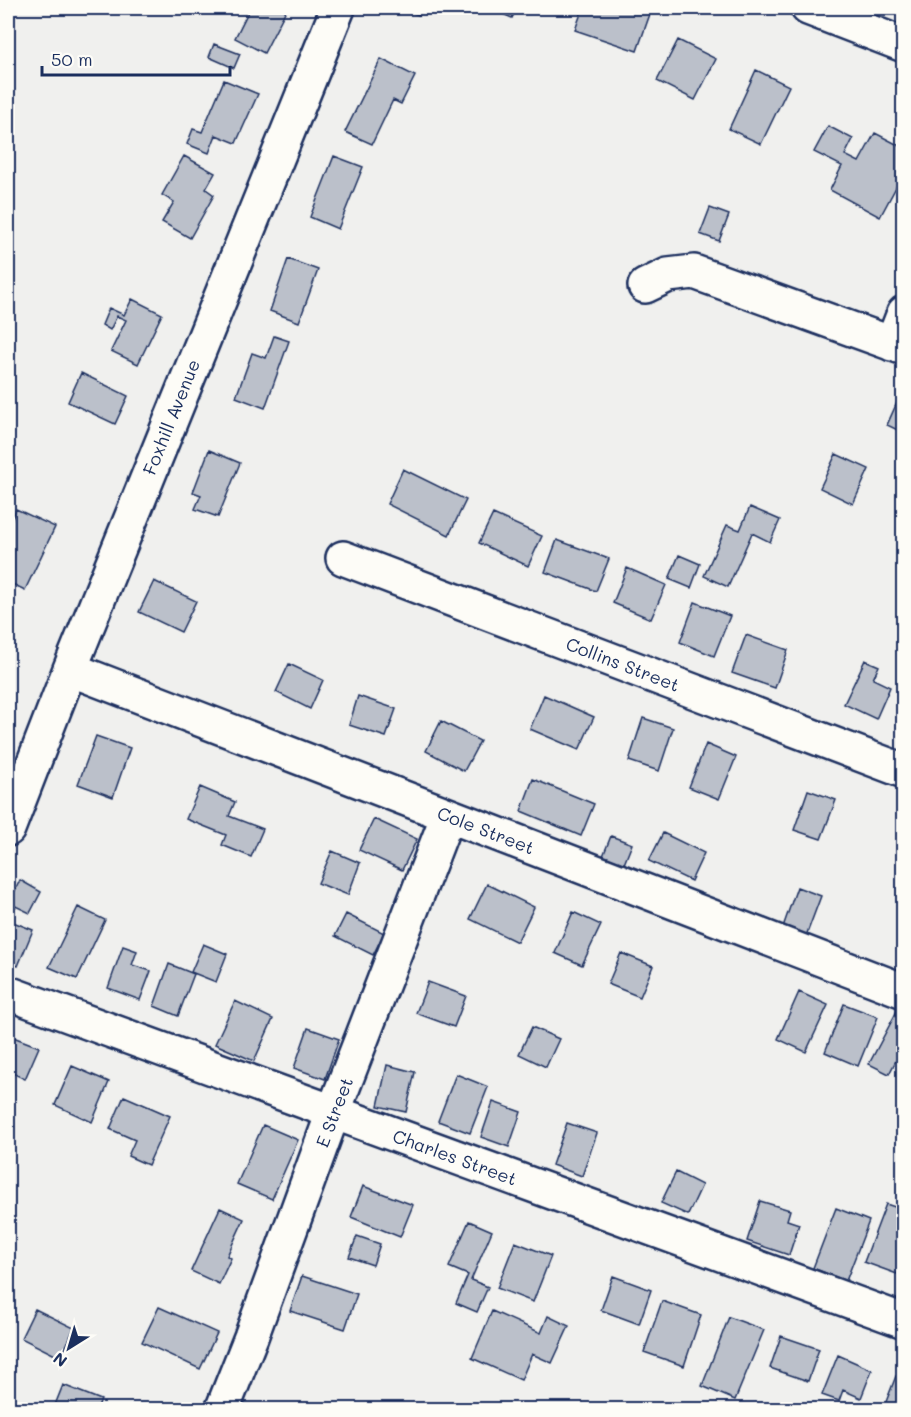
<svg xmlns="http://www.w3.org/2000/svg" width="911" height="1417" font-family="Mali,sans-serif">
  <style>
    .building { fill: #bbc0ca; stroke: #1b2f5e; stroke-width: 1.5 }
    .lines { fill: none; stroke-linecap: round; stroke-linejoin: round }
    .minor-casing { stroke: #1b2f5e; stroke-width: 38 }
    .minor { stroke: #fdfcf7; stroke-width: 33 }
    .labels { text-anchor: middle; dominant-baseline: central; stroke-width: 5; stroke-linejoin: round; paint-order: stroke }
    .street-label { font-size: 18px; fill: #1b2f5e; stroke: #fdfcf7 }
  </style>
  <rect width="100%" height="100%" fill="#f0f0ee"/>
  <filter id="ink" filterUnits="userSpaceOnUse"><feTurbulence type="fractalNoise" baseFrequency=".0167" numOctaves="2"/><feDisplacementMap in="SourceGraphic" scale="12" xChannelSelector="R" yChannelSelector="G"/><feConvolveMatrix kernelMatrix="1 2 1 2 8 2 1 2 1" color-interpolation-filters="sRGB"/></filter>
  <g filter="url(#ink)">
    <path class="building" d="M250,8H287L264,53L235,38Z
      M396,8H421L419,15Z
      M489,8H517L512,18Z
      M583,8H631L650,14L637,51L575,30Z
      M678,40L716,59L695,100L657,81Z
      M214,44L240,54L234,68L209,57Z
      M381,59L415,76L401,104L393,100L372,144L345,132Z
      M756,70L789,86L761,144L729,129Z
      M224,80L258,94L236,143L216,135L209,153L187,144L193,129L202,132Z
      M828,126L853,139L845,155L859,162L875,133L904,148V172L880,217L830,190L842,166L814,152Z
      M184,156L215,173L206,189L214,195L190,238L162,222L174,202L162,195Z
      M334,156L363,167L338,229L310,217Z
      M710,208L729,215L719,241L700,234Z
      M288,259L318,270L299,322L270,311Z
      M132,299L162,314L138,364L111,351L126,320L117,316L110,330L102,325L109,308L124,315Z
      M274,336L289,341L265,408L236,397L252,353L266,358Z
      M81,373L128,396L115,424L68,402Z
      M904,387V433L887,425Z
      M8,444L13,446L9,461H8Z
      M209,450L240,463L218,517L195,509L201,495L193,492Z
      M836,454L869,469L853,504L820,488Z
      M403,469L466,500L449,535L387,504Z
      M750,507L780,520L770,542L752,533L728,587L704,576L727,525L740,530Z
      M16,509L55,527L25,590L8,582V528Z
      M493,514L542,536L528,566L479,543Z
      M557,540L609,559L596,591L545,572Z
      M679,555L700,564L691,588L669,579Z
      M627,568L666,585L651,619L613,603Z
      M154,581L196,601L181,632L139,612Z
      M695,602L730,616L714,656L680,642Z
      M746,635L788,650L775,688L732,673Z
      M865,660L879,666L873,679L890,687L876,719L844,704Z
      M289,664L323,680L310,709L276,692Z
      M544,695L594,717L579,750L530,729Z
      M358,696L396,709L386,737L349,725Z
      M643,718L673,728L659,771L629,761Z
      M441,721L480,741L464,771L426,751Z
      M96,736L130,748L113,797L78,784Z
      M706,744L736,757L719,799L689,787Z
      M533,779L594,804L581,836L521,811Z
      M200,787L235,802L229,816L263,829L251,857L222,845L226,835L186,819Z
      M808,790L836,800L821,839L794,830Z
      M374,819L417,839L402,870L359,850Z
      M663,833L704,853L691,881L649,861Z
      M611,836L632,844L624,864L603,856Z
      M332,851L360,863L348,895L318,883Z
      M20,880L41,892L30,913L9,903Z
      M487,884L534,907L517,942L470,919Z
      M797,887L821,896L806,936L783,927Z
      M78,907L105,920L77,979L49,967Z
      M573,912L601,925L582,965L555,953Z
      M346,914L384,933L373,955L335,936Z
      M8,920L33,930L18,966L8,962Z
      M203,944L227,954L216,982L191,972Z
      M123,946L137,951L132,965L151,971L140,1000L108,988Z
      M621,953L653,966L640,997L608,984Z
      M169,964L194,974L178,1016L154,1006Z
      M428,982L466,996L454,1027L416,1013Z
      M799,992L828,1005L806,1052L778,1039Z
      M235,1001L273,1019L254,1061L215,1044Z
      M844,1004L878,1017L858,1066L825,1052Z
      M897,1011L904,1015V1045L889,1074L869,1064Z
      M532,1027L559,1039L546,1067L519,1054Z
      M308,1028L339,1039L325,1079L294,1068Z
      M8,1035L39,1047L25,1079L8,1071Z
      M387,1065L415,1072L406,1112L378,1106Z
      M72,1066L109,1082L92,1122L55,1105Z
      M456,1074L488,1087L470,1133L438,1121Z
      M124,1096L170,1116L148,1165L128,1156L135,1140L110,1129Z
      M493,1102L521,1112L509,1147L481,1137Z
      M567,1123L597,1133L582,1176L552,1165Z
      M263,1125L298,1140L272,1199L237,1184Z
      M676,1172L702,1185L688,1215L661,1203Z
      M363,1186L413,1205L400,1237L351,1217Z
      M760,1201L790,1210L787,1220L799,1224L789,1255L747,1241Z
      M886,1204L904,1210V1256L897,1274L864,1262Z
      M220,1208L244,1219L227,1256L231,1258L219,1284L191,1271Z
      M836,1208L869,1221L846,1281L813,1268Z
      M469,1221L492,1231L471,1280L488,1287L477,1312L456,1303L468,1275L449,1267Z
      M357,1236L380,1244L373,1265L349,1257Z
      M515,1242L551,1256L533,1302L497,1288Z
      M302,1276L357,1294L345,1329L290,1311Z
      M613,1276L651,1290L639,1324L601,1310Z
      M662,1301L701,1315L684,1366L644,1352Z
      M159,1307L217,1333L200,1369L142,1342Z
      M35,1309L74,1328L61,1358L21,1338Z
      M492,1311L541,1333L548,1316L569,1326L552,1363L532,1354L521,1380L472,1358Z
      M729,1317L764,1330L735,1400L702,1386Z
      M781,1336L819,1349L808,1381L770,1368Z
      M838,1355L872,1370L861,1398L843,1390L839,1401L822,1395Z
      M896,1376L904,1379V1410H891L884,1407Z
      M63,1385L101,1400L97,1410H53Z"/>
    <g class="lines">
      <defs>
        <path id="minor" d="M808,8L904,45
          M645,286L668,275L694,272L904,348
          M892,344L904,313
          M343,558L904,771
          M70,669L904,991
          M8,829L70,669L338,8
          M8,993L904,1321
          M222,1410L251,1337L333,1113L448,815"/>
      </defs>
      <use href="#minor" class="minor-casing"/>
      <use href="#minor" class="minor"/>
    </g>
  </g>
  <g class="labels">
    <g class="street-label">
      <text transform="translate(171 417) rotate(-68)">Foxhill Avenue</text>
      <text transform="translate(623 664) rotate(21)">Collins Street</text>
      <text transform="translate(486 830) rotate(21)">Cole Street</text>
      <text transform="translate(334 1112) rotate(-69)">E Street</text>
      <text transform="translate(455 1157) rotate(20)">Charles Street</text>
    </g>
  </g>
  <rect width="911" height="1417" fill="none" stroke="#fdfcf7" stroke-width="30"/>
  <rect x="15" y="15" width="881" height="1387" fill="none" stroke="#1b2f5e" stroke-width="2" filter="url(#ink)"/>
  <g transform="translate(69 1348) rotate(217)" stroke="#fdfcf7" stroke-width="4.5" paint-order="stroke">
  <path d="M0-4.5L10 22L0 15L-10 22Z" fill="#1b2f5e"/>
  <text y="-9" font-size="16" font-weight="bold" text-anchor="middle" fill="#1b2f5e">N</text>
  </g>
  <path d="M42 66v9h188v-9" fill="none" stroke="#1b2f5e" stroke-width="3"/>
  <text x="51" y="66" font-size="18" fill="#1b2f5e" stroke="#fdfcf7" stroke-width="4.5" paint-order="stroke">50 m</text>
</svg>
